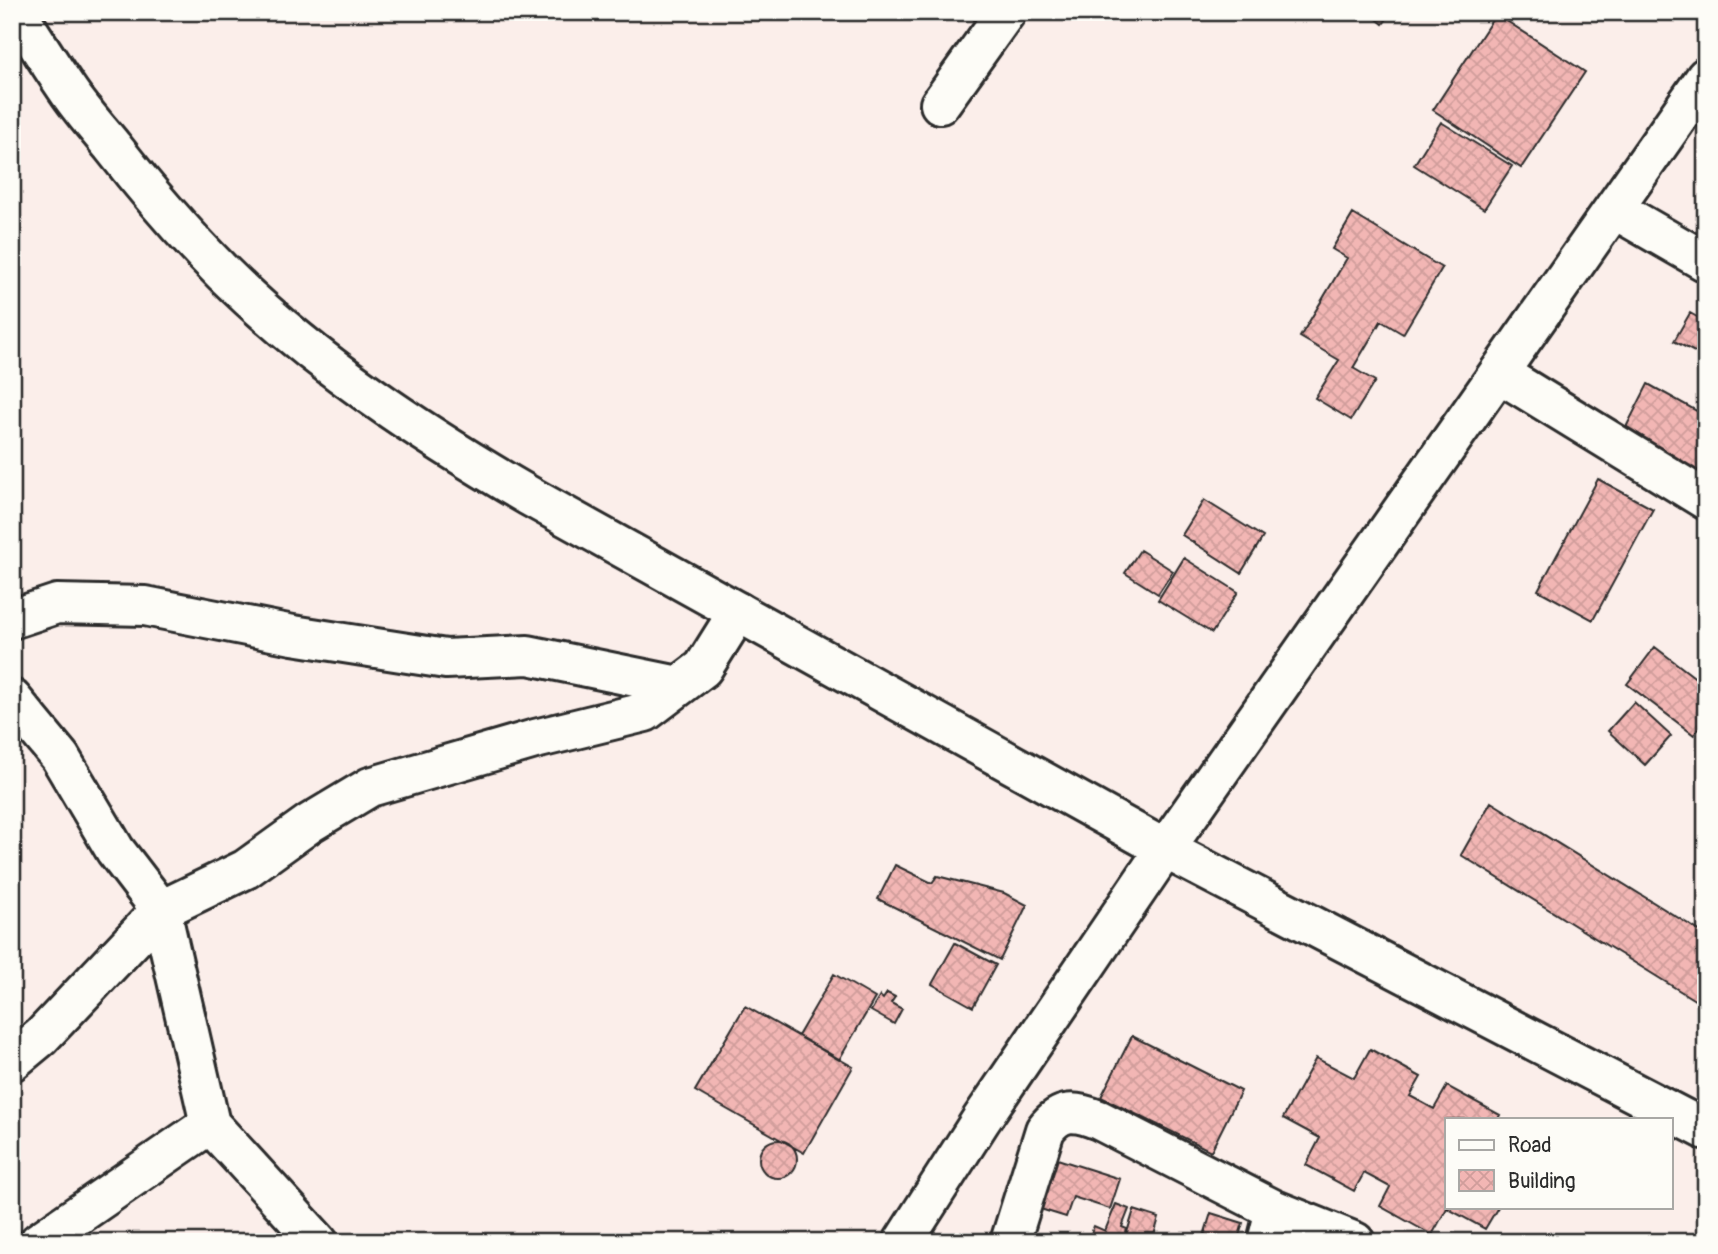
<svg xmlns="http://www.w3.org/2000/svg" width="1718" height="1254" font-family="Pangolin,sans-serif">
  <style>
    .building { fill: url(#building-cross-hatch); stroke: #2b2b2b; stroke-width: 2 }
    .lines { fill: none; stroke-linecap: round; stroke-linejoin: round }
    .minor-casing { stroke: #2b2b2b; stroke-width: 44 }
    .major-casing { stroke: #2b2b2b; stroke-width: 44 }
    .minor { stroke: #fdfcf7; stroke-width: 38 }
    .major { stroke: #fdfcf7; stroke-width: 38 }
  </style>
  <defs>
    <pattern id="building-cross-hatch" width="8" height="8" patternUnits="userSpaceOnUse" patternTransform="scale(1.75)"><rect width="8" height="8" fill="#f2b6b4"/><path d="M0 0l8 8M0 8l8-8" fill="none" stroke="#d09d9b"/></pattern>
  </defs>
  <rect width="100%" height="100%" fill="#fbeeea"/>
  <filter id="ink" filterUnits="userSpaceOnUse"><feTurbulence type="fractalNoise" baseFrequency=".0143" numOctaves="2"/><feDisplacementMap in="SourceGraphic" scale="14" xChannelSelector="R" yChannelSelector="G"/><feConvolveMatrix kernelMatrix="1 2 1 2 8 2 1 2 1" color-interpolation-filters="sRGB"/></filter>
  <g filter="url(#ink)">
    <path class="building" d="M1368,12H1392L1383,24Z
      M1496,14L1585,72L1521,168L1433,110Z
      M1441,122L1512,166L1484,209L1414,165Z
      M1353,214L1442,268L1403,334L1381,321L1353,368L1375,381L1351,420L1315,398L1339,360L1300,337L1347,258L1332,249Z
      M1706,220V246L1694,239Z
      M1690,313L1706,322V358L1674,341Z
      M1648,384L1706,416V480L1622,435Z
      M1598,479L1653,509L1593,620L1538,590Z
      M1204,500L1263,537L1241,573L1182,535Z
      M1140,550L1173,571L1158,594L1125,573Z
      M1184,558L1238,592L1212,633L1158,600Z
      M1655,647L1706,686V719L1694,735L1627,684Z
      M1634,702L1671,736L1645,765L1608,731Z
      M1491,802L1706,935V1007L1461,855Z
      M895,865L932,883L937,876L1004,893L1027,905L1000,960L878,899Z
      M955,943L996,965L973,1007L932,984Z
      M834,974L875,998L839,1060L798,1036Z
      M887,993L895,997L891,1003L902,1009L894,1024L871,1011L880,996L883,999Z
      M745,1006L853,1067L804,1153L695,1091Z
      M1132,1036L1241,1091L1211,1151L1101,1097Z
      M1370,1049L1421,1077L1410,1096L1434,1109L1447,1086L1500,1115L1498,1119H1447V1207H1498L1485,1229L1447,1208L1432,1235L1380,1206L1390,1187L1364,1173L1354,1191L1306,1165L1320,1138L1283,1118L1316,1058L1354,1078Z
      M759 1159a19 19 0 1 1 38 0a19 19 0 1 1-38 0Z
      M1051,1157L1120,1179L1110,1209L1073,1197L1066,1217L1034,1207Z
      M1116,1204L1129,1209L1122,1227L1127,1229L1122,1242L1088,1241L1094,1226L1105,1231Z
      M1134,1210L1159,1218L1152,1242H1124Z
      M1211,1213L1243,1223L1237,1242H1202Z"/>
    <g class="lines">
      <defs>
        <path id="minor" d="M940,104L1006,12
          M1614,209L1706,262
          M1499,373L1706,500
          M12,619L57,604L145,606L293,635L446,659L528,655L679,686
          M12,699L60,757L115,850L161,910L210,1124L318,1242
          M12,1061L41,1037L161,910L246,869L310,823L370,787L535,739L645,712L703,668L738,612
          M39,1242L210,1124
          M903,1242L981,1120L1165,849
          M1010,1242L1045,1130C1061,1108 1076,1111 1099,1120L1275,1210L1355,1242
          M1267,1242L1275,1210"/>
        <path id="major" d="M17,12C34,39 51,66 69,92C82,111 98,129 112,146C147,191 184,234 224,274C314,363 421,433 529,496L1165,849L1706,1130
          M1165,849L1706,77"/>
      </defs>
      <use href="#minor" class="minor-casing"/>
      <use href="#major" class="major-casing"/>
      <use href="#minor" class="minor"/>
      <use href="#major" class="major"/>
    </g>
  </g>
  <rect width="1718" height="1254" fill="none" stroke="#fdfcf7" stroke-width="42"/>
  <rect x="21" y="21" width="1676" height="1212" fill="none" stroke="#2b2b2b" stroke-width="2.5" filter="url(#ink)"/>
  <rect x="1445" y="1118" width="228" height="91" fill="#fdfcf7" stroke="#a9a8a5" stroke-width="2"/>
  <rect x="1459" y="1140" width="35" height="10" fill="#fdfcf7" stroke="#a9a8a5" stroke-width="2"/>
  <text x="1508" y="1152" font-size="21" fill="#2b2b2b">Road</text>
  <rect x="1459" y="1170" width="35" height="21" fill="url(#building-cross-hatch)" stroke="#a9a8a5" stroke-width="2"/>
  <text x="1508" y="1188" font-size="21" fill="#2b2b2b">Building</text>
</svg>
